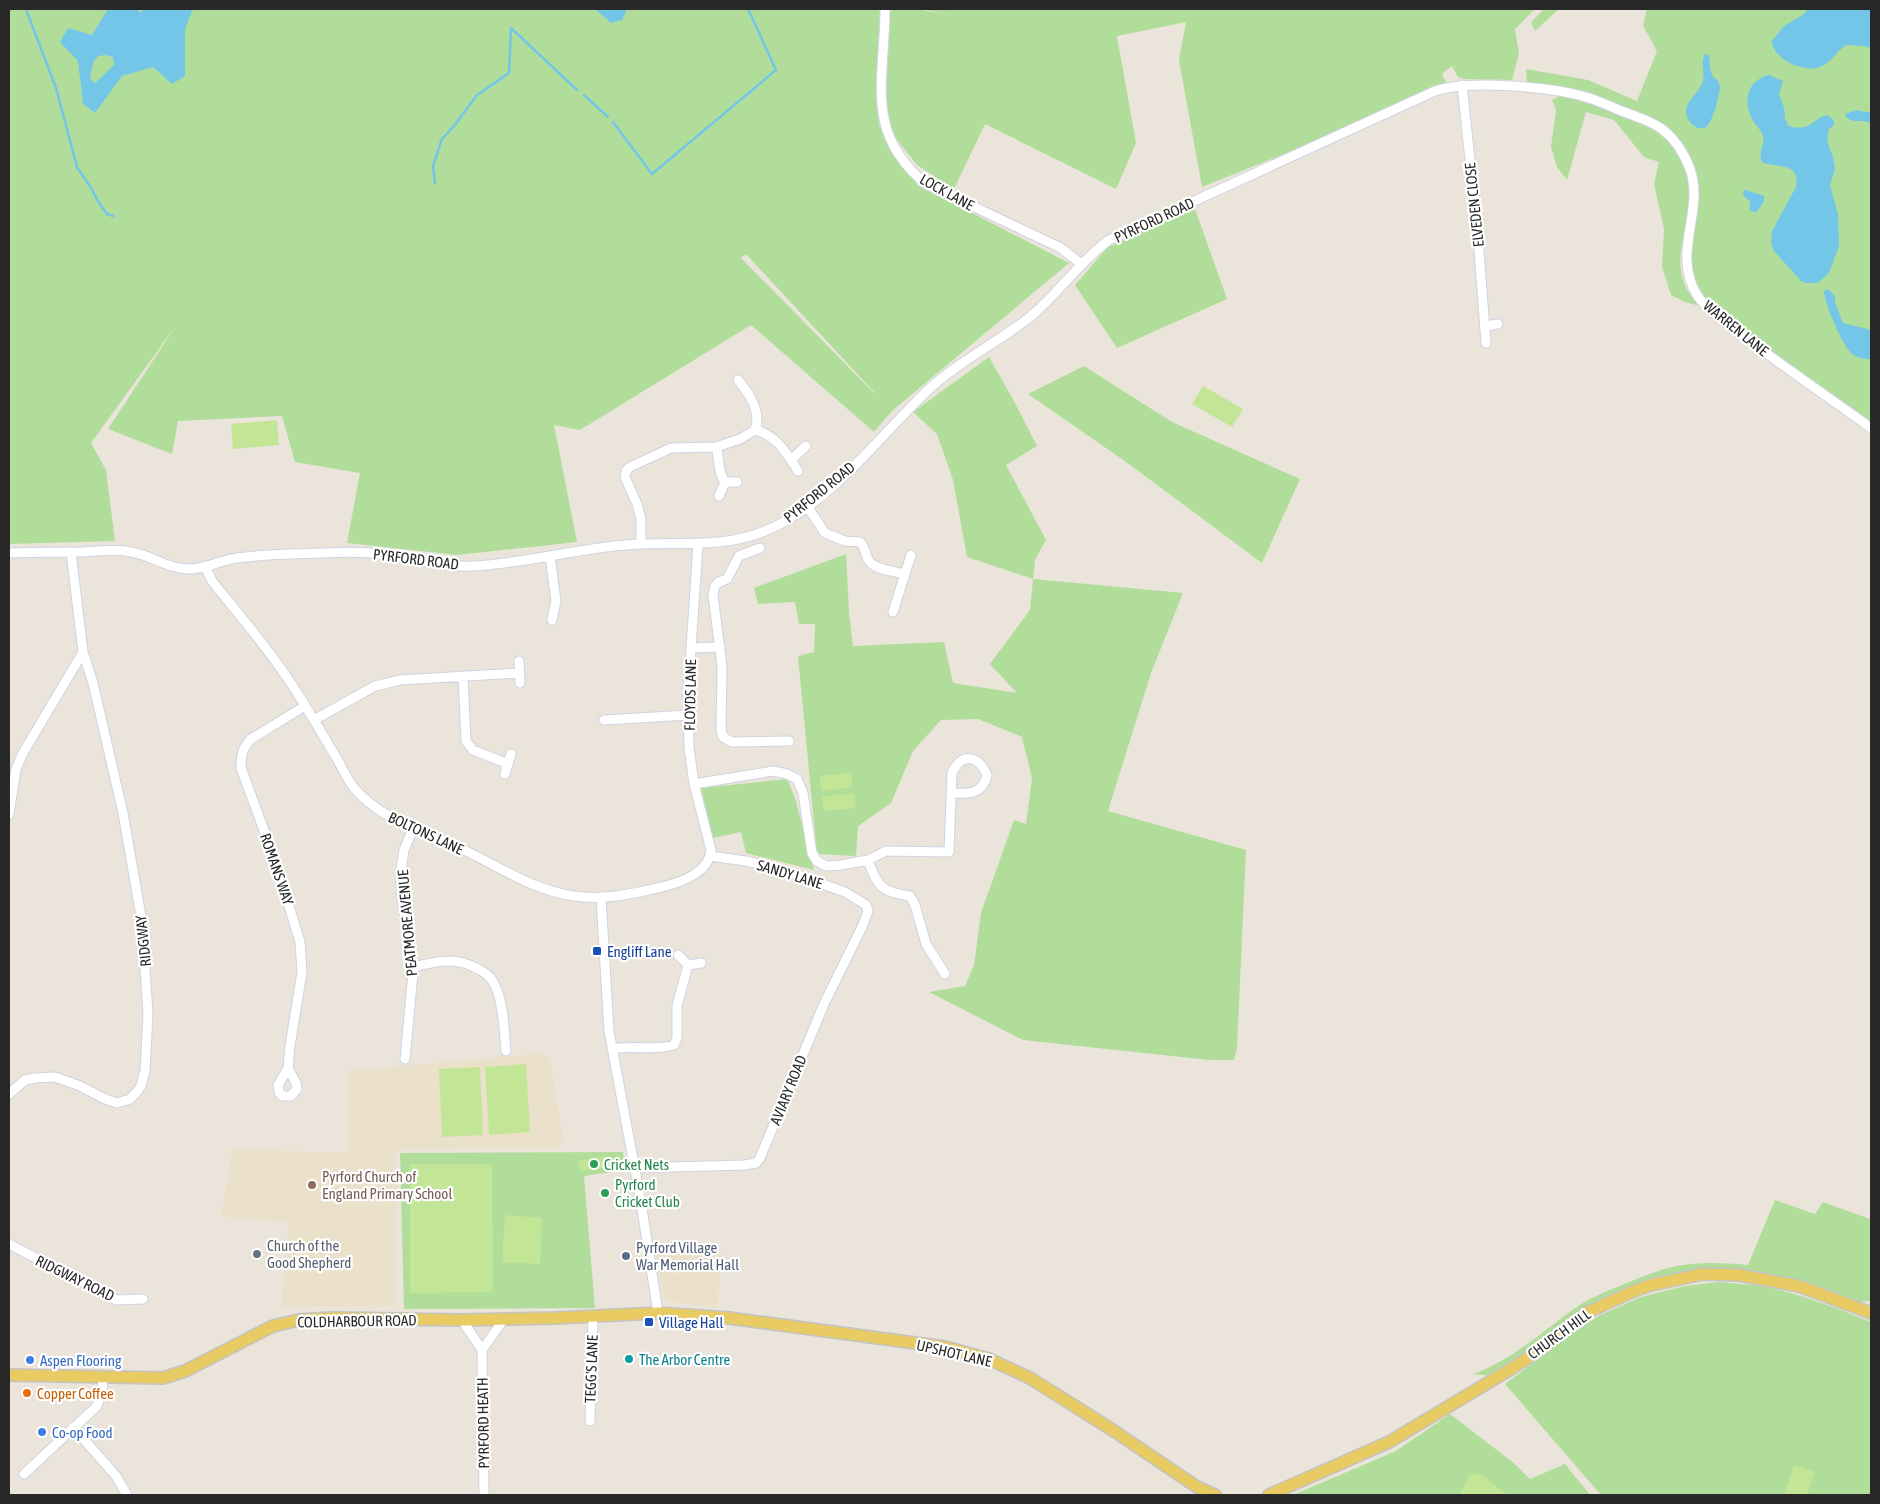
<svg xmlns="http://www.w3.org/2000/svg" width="1880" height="1504" font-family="'Asap Condensed',sans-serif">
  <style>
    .education { fill: #ebe1ca }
    .green { fill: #b0de9a; fill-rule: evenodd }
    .pitch { fill: #c2e596 }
    .water { fill: #73c6e7; fill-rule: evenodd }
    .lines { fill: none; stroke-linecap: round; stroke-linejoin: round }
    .stream { stroke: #73c6e7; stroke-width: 2.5 }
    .minor-casing { stroke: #d0d3e0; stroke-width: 11 }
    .major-casing { stroke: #c3c3c3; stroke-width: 14 }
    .minor { stroke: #fff; stroke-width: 9 }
    .major { stroke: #e8cb62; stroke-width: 11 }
    .transit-dot { fill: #1a4fb4; stroke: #fff; stroke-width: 2 }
    .leisure-dot { fill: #2e9e5b; stroke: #fff; stroke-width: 2 }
    .education-dot { fill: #8d6e63; stroke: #fff; stroke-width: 2 }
    .worship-dot { fill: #6b7280; stroke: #fff; stroke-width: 2 }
    .service-dot { fill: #5c6f8a; stroke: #fff; stroke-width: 2 }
    .culture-dot { fill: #0f9aa8; stroke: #fff; stroke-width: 2 }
    .shop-dot { fill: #3f7fe0; stroke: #fff; stroke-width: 2 }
    .food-dot { fill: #e8710a; stroke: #fff; stroke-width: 2 }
    .labels { text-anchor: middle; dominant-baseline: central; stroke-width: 4.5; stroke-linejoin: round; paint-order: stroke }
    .street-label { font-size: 15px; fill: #282828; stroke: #fff }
    .transit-label { font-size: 15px; fill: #164399; stroke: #fff; text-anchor: start }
    .leisure-label { font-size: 15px; fill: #27864d; stroke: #fff; text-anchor: start }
    .education-label { font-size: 15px; fill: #785e54; stroke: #fff; text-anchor: start }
    .worship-label { font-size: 15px; fill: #5b616d; stroke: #fff; text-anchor: start }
    .service-label { font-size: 15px; fill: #4e5e75; stroke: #fff; text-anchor: start }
    .culture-label { font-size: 15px; fill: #0d838f; stroke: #fff; text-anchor: start }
    .shop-label { font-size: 15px; fill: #366cbe; stroke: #fff; text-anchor: start }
    .food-label { font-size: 15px; fill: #c56008; stroke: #fff; text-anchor: start }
  </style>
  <rect width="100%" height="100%" fill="#eae4da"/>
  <path class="education" d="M542,1053L550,1057L563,1139L557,1148L397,1150L396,1306L281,1307L288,1223L221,1216L232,1149L348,1153V1071Z
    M696,1246H721L718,1308L665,1301L655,1250Z"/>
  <path class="green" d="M9,9H880L876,88L879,125L895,158L918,185L1069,263L892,411L874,432L751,325L580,430L554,425L577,542L457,555L347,543L360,473L295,462L282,416L178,421L172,454L108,429L177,324L91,443L106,470L115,541L9,544ZM746,254L875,393V394L741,258Z
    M890,9H916L948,15L921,9H1535L1515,29L1519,54L1512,80L1464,79L1458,77L1452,66L1442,74L1446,83L1289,152L1202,187L1179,60L1186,22L1117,36L1136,143L1116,189L985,124L954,189L917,165L885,125Z
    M1544,9H1559L1535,31L1531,22Z
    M1647,9H1871V425L1739,329L1710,305L1699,292L1689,266L1697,195L1696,176L1693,165L1683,144L1663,124L1527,83L1526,69L1588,80L1637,101L1657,51L1643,26Z
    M1560,96C1610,107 1690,127 1690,191C1691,233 1662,269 1700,306L1685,302L1671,295L1662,267L1664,229L1654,184L1659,162L1644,157L1614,120L1586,112L1567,180L1557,167L1551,147L1556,110L1552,100Z
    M1195,209L1227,299L1117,348L1075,285L1108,247Z
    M989,357L1014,401L1037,446L1006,465L1046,540L1035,560L1033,579L1183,593L1151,673L1108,811L1246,850L1237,1048L1234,1060H1209L1023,1040L929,992L965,986L974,965L981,913L1014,820L1026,824L1032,778L1022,737L978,719L941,720L913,751L891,803L858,826L856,856L817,854L798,656L814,652L815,624H799L795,602L758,604L754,588L846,554L849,612L853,646L944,642L953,683L1017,693L990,664L1030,610L1033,579L967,557L953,480L937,434L913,412Z
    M1084,366L1172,422L1300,479L1262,563L1129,464L1028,394Z
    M787,779L795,798L814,870L746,853L741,832L713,838L701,788Z
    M623,1152L625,1170L584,1176L595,1308L404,1309L400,1153Z
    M1775,1200L1815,1214L1823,1202L1870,1219L1871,1209V1301L1857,1302L1747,1273L1636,1288L1494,1376L1473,1374C1510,1361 1540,1334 1571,1311C1587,1299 1604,1292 1622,1285C1634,1280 1646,1275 1658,1271C1687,1261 1718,1262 1748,1265Z
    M1719,1282C1730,1283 1742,1284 1753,1285C1794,1291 1834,1307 1871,1322V1495H1601L1505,1384L1582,1326L1600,1315L1641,1297L1684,1286Z
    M1450,1414L1515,1464L1530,1479L1565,1464L1590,1495H1293L1396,1451Z"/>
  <path class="pitch" d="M1203,386L1243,409L1232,427L1192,404Z
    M277,420L279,445L233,449L231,424Z
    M851,773L853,787L821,791L820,776Z
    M854,793L856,808L824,811L822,797Z
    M526,1064L530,1132L489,1135L485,1067Z
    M480,1067L483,1135L442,1137L439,1069Z
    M608,1157L610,1167L580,1171L578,1161Z
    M410,1164H492L493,1292L410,1293Z
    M505,1215L542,1218L540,1264L502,1262Z
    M1794,1465L1815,1472L1807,1495H1784Z
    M1476,1473L1484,1476L1506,1495H1459L1469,1476Z"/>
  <path class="water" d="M108,9H138L140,13L145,9H193L185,29V76L172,84L153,67L122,76L95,113L83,104L78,61L60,42L68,28L92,35ZM106,55L113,57L114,65L95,83L90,79L93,63L98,56Z
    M595,9H627L622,20L611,23Z
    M1808,9H1871V48L1865,46L1846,45C1837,51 1832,61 1822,66C1807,74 1773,61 1772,41L1784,26L1803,15Z
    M1705,54L1709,55C1710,61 1710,70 1712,75C1716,80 1719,80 1720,87C1720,94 1712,124 1706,127C1697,133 1685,119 1686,111C1687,99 1700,92 1703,81C1705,72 1700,63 1705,54Z
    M1769,75L1783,81L1779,95L1784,107L1785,119L1789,126C1812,132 1811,119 1827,115L1834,120V125L1829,129L1827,141L1833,157L1835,169L1830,185L1838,214L1839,246L1829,273L1818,283H1806L1801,281L1774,251L1771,244L1772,231L1796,187C1800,165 1784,167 1766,164L1762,162C1757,151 1766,144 1763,136C1761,129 1755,125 1752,119C1742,100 1748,80 1769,75Z
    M1856,110L1871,113V137L1870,123C1862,119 1853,124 1846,117L1845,114Z
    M1746,190L1764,196V201L1757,212L1750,211V201C1745,198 1743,196 1743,191Z
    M1828,289L1835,296V303L1843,323L1871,330V359C1863,359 1856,358 1850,352C1842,343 1824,303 1824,291Z"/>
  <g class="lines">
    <path class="stream" d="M26,9L56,88L77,167L91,188L99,203L107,214L113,216
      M511,28L577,90
      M584,95L608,117
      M613,122L652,174L776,70L748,9
      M435,183L433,166L442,139L454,126L477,95L509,73L511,28"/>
    <defs>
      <path id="minor" d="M885,9C885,78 863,133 926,184L1061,248L1081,264
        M1462,85L1477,225L1486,343
        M1485,326L1498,324
        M738,380C749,393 762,412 755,430C777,435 787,454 798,471
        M716,447C720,459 717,471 725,482
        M791,460L806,446
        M719,496L725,482H737
        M807,506L825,533L845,541L860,542C866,548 865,555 869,561C875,570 895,571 905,574
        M641,544V519L637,504L625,477L626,471L630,467L671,448L716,447L740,439L755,430
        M760,548L739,556L727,579L719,582L715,586L713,595L722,666L721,730L723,737L732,742L789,741
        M9,553C33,552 58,552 82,552C98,551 115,549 131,552C151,555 168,569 190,569C205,569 221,560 237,558C265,554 294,554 323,553C339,552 355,552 372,553C406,557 440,568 475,566C526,563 575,549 626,545C682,540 729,552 782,523C839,492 880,436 926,392C957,362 997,343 1030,317C1059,293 1079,262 1109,240L1435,91C1470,79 1553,87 1589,98C1601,102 1612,107 1624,112C1637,117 1651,121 1662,129C1675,139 1684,153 1690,169C1705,211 1671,252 1697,295C1708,312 1734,329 1751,342C1790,371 1831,399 1871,428
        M550,556L556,601L552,620
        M205,566L212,581C236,611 262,641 284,673C303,700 319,729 336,757C342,767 347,780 355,789C382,820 421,830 456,846C495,864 531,890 574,896C600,900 627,895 653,889C673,885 709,876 711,850L694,784L689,747L688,692L698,545
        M893,612L911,555
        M691,648L720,647
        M519,661L520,683
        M463,676L466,741L473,750L508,764
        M314,720L375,686L400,680L519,673
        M604,720L688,715
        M505,774L511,754
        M694,784L773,771L787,774L797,779L803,793L812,853L817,861L826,866L841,865L868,860L886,851L949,852L952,773C962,752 978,755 987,775C983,794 969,794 952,793
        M9,814L16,769L23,753L83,652
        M868,860C877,887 882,892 910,896L915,905L926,944L945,974
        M601,898L609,1031L641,1202L658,1313
        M678,955L688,965L701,963
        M413,967C438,961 456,956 480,970C488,974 494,981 497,990C504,1009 504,1031 506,1051
        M612,1049C632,1045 654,1051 674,1045L677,1038V1006L688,965
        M405,1059L413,973L401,891V870L404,850L413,829
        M288,1068L278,1085L279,1092L282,1096H291L297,1089L296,1083L288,1068L290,1046L302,972L300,942L275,860L241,768C241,756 242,748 251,739L305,706
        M9,1094L25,1080L36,1078L55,1077L80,1086L105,1099L117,1103L130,1099L136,1093L141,1086L145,1071L148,1014L142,922L123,813L93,683L83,652L71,552
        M634,1168L745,1165L756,1163L760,1158L824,1004L862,927L868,911L866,905L845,892L780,869L746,861L710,856
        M9,1244L116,1300L143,1299
        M462,1320L482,1350L484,1495
        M482,1350L504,1319
        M590,1421L593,1317
        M73,1427L116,1476L127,1495
        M24,1474L97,1406L102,1391L103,1377"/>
      <path id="major" d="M9,1375L163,1378L185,1371L273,1326L299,1320L332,1318L462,1320L555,1318L658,1313L729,1318L945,1347L989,1359L1030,1378L1114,1431L1197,1487L1215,1495
        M1269,1495L1389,1442L1511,1369L1538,1351L1586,1313L1634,1291L1651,1285L1703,1274L1739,1275L1799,1286L1871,1313"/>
    </defs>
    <use href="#minor" class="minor-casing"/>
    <use href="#major" class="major-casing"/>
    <use href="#minor" class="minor"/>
    <use href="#major" class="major"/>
  </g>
  <g class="transit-dot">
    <rect x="592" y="946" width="10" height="10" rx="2.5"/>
    <rect x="644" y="1317" width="10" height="10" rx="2.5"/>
  </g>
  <g class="leisure-dot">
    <circle cx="594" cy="1164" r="5"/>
    <circle cx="605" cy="1193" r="5"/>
  </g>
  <circle class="education-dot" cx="312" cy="1185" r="5"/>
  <circle class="worship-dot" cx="257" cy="1254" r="5"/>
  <circle class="service-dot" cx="626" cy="1256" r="5"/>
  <circle class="culture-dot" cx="629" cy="1359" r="5"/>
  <g class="shop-dot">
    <circle cx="30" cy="1360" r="5"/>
    <circle cx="42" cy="1432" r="5"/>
  </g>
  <circle class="food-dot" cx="27" cy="1393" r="5"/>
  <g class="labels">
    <g class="street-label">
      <text transform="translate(947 192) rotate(29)">LOCK LANE</text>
      <text transform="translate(1474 205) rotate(-96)">ELVEDEN CLOSE</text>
      <text transform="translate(1154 220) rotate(-25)">PYRFORD ROAD</text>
      <text transform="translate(1736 328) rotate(39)">WARREN LANE</text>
      <text transform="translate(819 492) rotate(-39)">PYRFORD ROAD</text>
      <text transform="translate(416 559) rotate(7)">PYRFORD ROAD</text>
      <text transform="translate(690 695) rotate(-89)">FLOYDS LANE</text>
      <text transform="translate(426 833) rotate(25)">BOLTONS LANE</text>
      <text transform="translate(277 869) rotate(71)">ROMANS WAY</text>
      <text transform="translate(790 874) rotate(17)">SANDY LANE</text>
      <text transform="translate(407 923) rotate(-95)">PEATMORE AVENUE</text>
      <text transform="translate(143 941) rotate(-96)">RIDGWAY</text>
      <text transform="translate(788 1090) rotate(-68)">AVIARY ROAD</text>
      <text transform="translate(75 1278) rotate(26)">RIDGWAY ROAD</text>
      <text transform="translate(357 1321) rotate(-1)">COLDHARBOUR ROAD</text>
      <text transform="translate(1559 1334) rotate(-36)">CHURCH HILL</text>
      <text transform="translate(954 1353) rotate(13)">UPSHOT LANE</text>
      <text transform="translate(591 1369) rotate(-88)">TEGG'S LANE</text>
      <text transform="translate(483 1423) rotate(-91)">PYRFORD HEATH</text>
    </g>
    <g class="transit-label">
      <text x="607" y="951">Engliff Lane</text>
      <text x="659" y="1322">Village Hall</text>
    </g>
    <g class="leisure-label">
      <text x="604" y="1164">Cricket Nets</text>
      <text x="615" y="1184">Pyrford<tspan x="615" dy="17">Cricket Club</tspan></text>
    </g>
    <g class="education-label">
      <text x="322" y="1176">Pyrford Church of<tspan x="322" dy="17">England Primary School</tspan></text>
    </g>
    <g class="worship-label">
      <text x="267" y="1245">Church of the<tspan x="267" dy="17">Good Shepherd</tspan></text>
    </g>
    <g class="service-label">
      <text x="636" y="1247">Pyrford Village<tspan x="636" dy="17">War Memorial Hall</tspan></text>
    </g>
    <g class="culture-label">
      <text x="639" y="1359">The Arbor Centre</text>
    </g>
    <g class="shop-label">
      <text x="40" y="1360">Aspen Flooring</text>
      <text x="52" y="1432">Co-op Food</text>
    </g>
    <g class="food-label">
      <text x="37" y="1393">Copper Coffee</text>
    </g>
  </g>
  <rect width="1880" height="1504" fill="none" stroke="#282828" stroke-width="20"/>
</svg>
